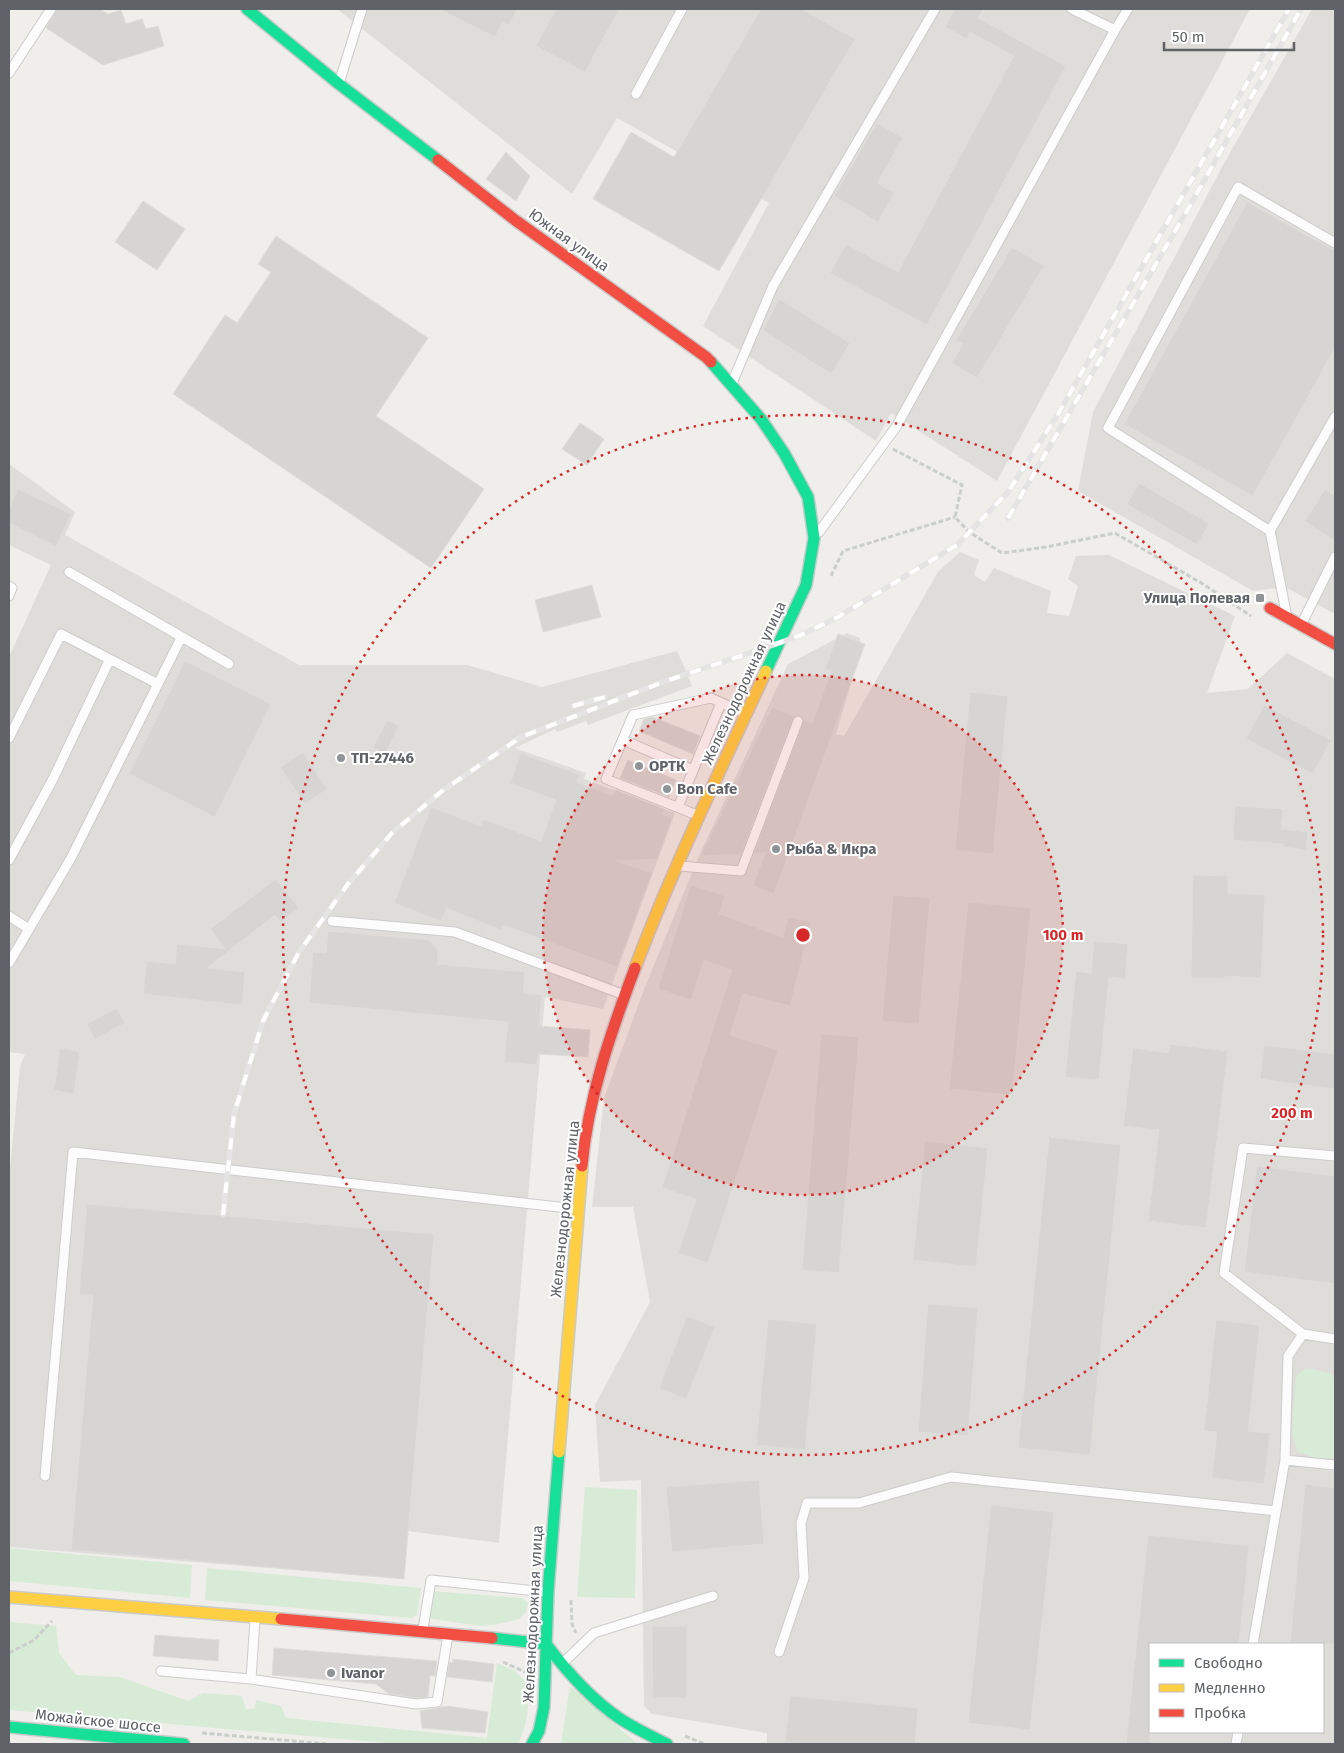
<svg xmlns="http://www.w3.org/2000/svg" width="1344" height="1753" font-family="'Fira Sans',sans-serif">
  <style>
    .industrial { fill: #dfddda; fill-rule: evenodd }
    .green { fill: #d8ebd6 }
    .building { fill: #d6d5d3; stroke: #deddd9 }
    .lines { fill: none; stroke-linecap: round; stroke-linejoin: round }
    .lane-casing { stroke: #cbcccc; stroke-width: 11 }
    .fast-casing { stroke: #cacacb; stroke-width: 14 }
    .slow-casing { stroke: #cacacb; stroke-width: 14 }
    .jam-casing { stroke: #cacacb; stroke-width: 14 }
    .path { stroke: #cacfcc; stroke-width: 3; stroke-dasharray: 5 2.5; stroke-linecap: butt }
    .lane { stroke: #fdfcfc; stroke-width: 9 }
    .fast { stroke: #16e098; stroke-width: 11 }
    .slow { stroke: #ffcf43; stroke-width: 11 }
    .jam { stroke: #f24e42; stroke-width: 11 }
    .rail-casing { stroke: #e4e4e4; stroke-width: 5.5 }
    .rail { stroke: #fff; stroke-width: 4; stroke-dasharray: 11; stroke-linecap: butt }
    .ring { fill: none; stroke: #d62828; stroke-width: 2.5; stroke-dasharray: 2.5 5 }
    .poi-dot { fill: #919496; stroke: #fff; stroke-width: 2 }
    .labels { text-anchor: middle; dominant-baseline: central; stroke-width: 4; stroke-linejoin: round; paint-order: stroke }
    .street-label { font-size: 15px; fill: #5f6368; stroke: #fff }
    .poi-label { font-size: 15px; font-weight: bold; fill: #5f6368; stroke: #fff; text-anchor: start }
    .centre { fill: #d62828; stroke: #fff; stroke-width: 2.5 }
    .ring-label { font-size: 15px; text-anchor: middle; font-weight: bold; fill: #d62828; stroke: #fff; stroke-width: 4; stroke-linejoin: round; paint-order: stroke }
  </style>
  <rect width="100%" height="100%" fill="#efeeea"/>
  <path class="industrial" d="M337,9H1250L997,481L891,413L876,441L703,326L769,203L617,118L572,194Z
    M1312,9H1335V614L1285,587L1253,591L1078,491L1093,412L1222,167Z
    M9,464L75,512L65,535L299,665H467L542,687L677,651L683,664L692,686L588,725L586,721L557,732L555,729L515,748L586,773L584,779L675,813L603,1009L545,997L499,1543L408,1531L404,1579L9,1547V1179L20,1067L25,1054L9,1052V657L51,565L9,545Z
    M960,552L979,560L974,575L985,582L994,568L1051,591L1047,613L1069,616L1078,586L1068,579L1076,556L1109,555L1235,616L1207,693L1248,689L1287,653L1335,679V1744H767V1733L652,1714L644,1706L641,1480L600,1482L595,1405L650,1302L633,1207H592L604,1098L643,992L698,858L788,664L847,633L860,638V653L836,734L844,736L938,572ZM1150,1644H1323V1732H1150Z"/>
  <path class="green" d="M1306,1368L1331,1373L1335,1379V1458H1316L1298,1452L1292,1432L1296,1376Z
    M585,1487L637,1490L635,1598L577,1597Z
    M9,1548L192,1565L190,1598L9,1581Z
    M207,1568L421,1588L417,1615L411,1618L205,1600Z
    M429,1591L522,1598L528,1603L526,1612L519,1619L498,1624L481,1626L427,1618Z
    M9,1622L56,1626L59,1653L76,1675L120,1677L188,1701L203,1693L242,1696L246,1710L255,1708L256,1700L281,1706L286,1718L487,1738L497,1663L515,1671L528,1684C529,1705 528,1725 518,1744H400L9,1710Z
    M570,1686L638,1744H561Z"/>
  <path class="building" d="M57,9H100L108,14L121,10L126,24L142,19L146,29L158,26L164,46L103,65L46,28Z
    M439,9H517L509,25L503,22L495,37Z
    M556,9H619L585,72L536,46Z
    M761,9H802L855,39L719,271L593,199L631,132L674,157Z
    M954,9H983L978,18L1066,66L927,325L830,273L846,244L898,272L1014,56L970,32L967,39L945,27Z
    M877,123L903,138L877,183L894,193L878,222L834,196Z
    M506,152L530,176L516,201L486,179Z
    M143,201L185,229L157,270L115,242Z
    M1247,202L1335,251V348L1253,496L1124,424Z
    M276,236L428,338L376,416L484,489L431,568L173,394L225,315L237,323L271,272L258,264Z
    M1012,247L1044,266L977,378L952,363L963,344L956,340Z
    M779,299L850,343L831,374L763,330Z
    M580,423L604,439L587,465L562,449Z
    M1139,483L1209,523L1197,545L1127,504Z
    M18,489L71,514L56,546L9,523V509Z
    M1325,489L1335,496V541L1305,521Z
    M592,585L601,617L543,632L535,600Z
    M838,634L865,644L774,894L753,886L765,853H754L804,720L812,724L831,671L825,669Z
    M185,661L271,704L215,817L129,774Z
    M970,692L1008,696L993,854L955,850Z
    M1264,705L1331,740L1313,774L1246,739Z
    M772,707L794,716L741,854L701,856Z
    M653,717L700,736L693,754L639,731L644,719Z
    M387,720L399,726L385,754L373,748Z
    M303,752L327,789L305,804L280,767Z
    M521,753L580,775L577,782L613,796L616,790L664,809L662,814L672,818L657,859L616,861L652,873L617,967L503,925L501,930L446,908L441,921L394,903L431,807L481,826L484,819L541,841L556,800L510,783Z
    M628,760L676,780L669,797L620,778Z
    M1235,806L1283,809L1281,829L1308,832L1306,850L1283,847V844L1233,840Z
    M1193,875L1228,876V893L1265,895L1261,978L1225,976V979L1191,978Z
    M276,879L299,908L281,922L275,915L207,968L245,972L242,1005L143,994L147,961L175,964L177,944L226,949L210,929Z
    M691,885L725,896L719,914L783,937L788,917L811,922L790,1006L743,994L730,1035L778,1050L708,1263L678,1253L696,1199L662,1188L732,970L704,960L691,1000L658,989Z
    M893,895L930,898L919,1024L882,1021Z
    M968,902L1031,908L1012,1095L949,1089Z
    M328,931L429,940L438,950L437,964L525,972L523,993L542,995L539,1026L590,1030L588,1057L538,1054L537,1065L504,1062L508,1022L309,1003L313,952L326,953Z
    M1094,941L1128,944L1125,979L1109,977L1099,1080L1065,1077L1076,971L1091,973Z
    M117,1008L125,1023L95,1039L87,1024Z
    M821,1034L859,1037L839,1273L802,1270Z
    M1170,1044L1228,1051L1206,1228L1148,1221L1159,1130L1123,1126L1133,1048L1169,1053Z
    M1264,1045L1335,1054V1089L1260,1079Z
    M60,1048L80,1052L74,1094L54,1090Z
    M1049,1137L1121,1145L1090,1455L1018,1448Z
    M925,1141L988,1148L976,1267L913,1260Z
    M1257,1166L1335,1176V1284L1244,1272Z
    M87,1204L434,1234L404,1579L71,1550L93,1295L79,1294Z
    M928,1304L978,1308L968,1436L918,1432Z
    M687,1316L715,1327L686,1399L659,1388Z
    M768,1319L817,1324L805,1450L756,1445Z
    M1216,1320L1260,1325L1248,1431L1270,1433L1264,1484L1212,1478L1217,1432L1204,1431Z
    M759,1480L764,1544L672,1552L666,1487Z
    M1305,1484L1335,1488V1644H1290Z
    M991,1505L1054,1512L1030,1730L968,1723Z
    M1148,1535L1249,1546L1239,1644H1150V1744H1126Z
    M652,1626H687V1698H653Z
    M155,1635L219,1640L218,1661L153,1656Z
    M274,1648L437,1661L435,1676L430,1675L428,1697L416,1698L389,1694L376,1684L272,1675Z
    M453,1659L494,1664L492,1682L447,1677L450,1662H453Z
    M790,1696L918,1708L915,1744H805L785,1742Z
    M448,1706L488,1712L485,1733L422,1728L420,1711Z"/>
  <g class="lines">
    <defs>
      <path id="lane" d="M1072,9L1115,30
        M9,73L51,9
        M340,80L362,9
        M636,94L682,9
        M1335,243L1238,187L1108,428L1270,531L1335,417
        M732,383L773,286L935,9
        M1270,531L1286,612
        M819,532L896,427L1115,30L1128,9
        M69,572L229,664
        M9,586L12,588L9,596
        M1302,623L1335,557
        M9,738L61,634L158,684
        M623,740L693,770
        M678,807L721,703
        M697,815L606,779L633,715L711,698L744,713
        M9,860L53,779L110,659
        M679,866L741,871L798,721
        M9,916L29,929
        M332,921L455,932L622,994
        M9,963L71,858L181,638
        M1303,1334L1224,1273L1243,1148L1335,1156
        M1285,1460L1288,1356L1303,1334L1335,1339
        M45,1476L73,1152L576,1209
        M255,1620L251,1679L416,1704L437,1702L448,1635
        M423,1629L431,1580L546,1592
        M1253,1644L1285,1460L1335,1465
        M779,1652L804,1578L801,1523L807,1503H859L951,1477L1276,1511
        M563,1663L594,1633L713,1596
        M161,1671L251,1679
        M1236,1744L1238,1732"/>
      <path id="fast" d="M247,9L339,84L438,160
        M711,362L761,419L784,453L808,497L814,538L806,585L766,671
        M492,1638L546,1644C567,1672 590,1698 619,1718C634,1728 651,1736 667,1744
        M9,1727L184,1744
        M532,1744L539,1731L544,1707L548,1592L559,1452"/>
      <path id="slow" d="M635,968C673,867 721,769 766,671
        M559,1452L582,1166
        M9,1597L281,1619"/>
      <path id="jam" d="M438,160L515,220L706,357L711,362
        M1270,608L1335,644
        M582,1166C588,1097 611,1032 635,968
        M281,1619L492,1638"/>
    </defs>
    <use href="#lane" class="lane-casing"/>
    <use href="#fast" class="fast-casing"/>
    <use href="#slow" class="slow-casing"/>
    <use href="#jam" class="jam-casing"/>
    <path class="path" d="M893,449L962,485L955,517L969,532L1002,553L1046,547L1115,533L1203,584L1251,616
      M831,576L843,551L955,517
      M571,1600L572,1624L576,1633
      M9,1653L34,1640L52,1621
      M503,1662L525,1672
      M202,1733L328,1744
      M685,1736L705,1744"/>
    <use href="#lane" class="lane"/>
    <use href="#fast" class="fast"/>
    <use href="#slow" class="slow"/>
    <use href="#jam" class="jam"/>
    <defs>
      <path id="rail" d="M1008,518L1188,209L1301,9
        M573,706L605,697
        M223,1215L234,1114L263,1021L299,952L348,884L392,833L442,791L521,737L663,682L779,643L801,635L838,617L957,545L1008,492L1058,414L1289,9"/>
    </defs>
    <use href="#rail" class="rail-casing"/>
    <use href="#rail" class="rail"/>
  </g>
  <circle cx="803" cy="935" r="260" fill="#d62828" fill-opacity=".12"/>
  <g class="ring">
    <circle cx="803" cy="935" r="260"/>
    <circle cx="803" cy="935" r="520"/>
  </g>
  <g class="poi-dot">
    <rect x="1255" y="593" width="10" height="10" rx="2.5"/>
    <circle cx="341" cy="758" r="5"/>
    <circle cx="639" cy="766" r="5"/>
    <circle cx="667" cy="789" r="5"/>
    <circle cx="776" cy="849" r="5"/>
    <circle cx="331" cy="1673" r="5"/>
  </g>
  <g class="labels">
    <g class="street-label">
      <text transform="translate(569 240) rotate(36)">Южная улица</text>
      <text transform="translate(744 683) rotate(-65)">Железнодорожная улица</text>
      <text transform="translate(565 1209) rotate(-84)">Железнодорожная улица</text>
      <text transform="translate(533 1614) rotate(-87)">Железнодорожная улица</text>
      <text transform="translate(98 1721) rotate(6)">Можайское шоссе</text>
    </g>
    <g class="poi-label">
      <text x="1250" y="598" text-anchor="end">Улица Полевая</text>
      <text x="351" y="758">ТП-27446</text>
      <text x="649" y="766">ОРТК</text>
      <text x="677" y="789">Bon Cafe</text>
      <text x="786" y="849">Рыба &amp; Икра</text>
      <text x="341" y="1673">Ivanor</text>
    </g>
  </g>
  <circle cx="803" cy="935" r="8" class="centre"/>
  <g class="ring-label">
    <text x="1063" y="940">100 m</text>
    <text x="1292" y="1118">200 m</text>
  </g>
  <rect width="1344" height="1753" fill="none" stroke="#5f6368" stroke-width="20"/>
  <rect x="1149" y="1643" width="175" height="90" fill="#ffffff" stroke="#bfc1c3"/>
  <rect x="1159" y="1659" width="25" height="8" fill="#16e098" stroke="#bfc1c3"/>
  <text x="1194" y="1668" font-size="15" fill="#5f6368">Свободно</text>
  <rect x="1159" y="1684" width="25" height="8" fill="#ffcf43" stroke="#bfc1c3"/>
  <text x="1194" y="1693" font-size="15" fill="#5f6368">Медленно</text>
  <rect x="1159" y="1709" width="25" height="8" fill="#f24e42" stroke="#bfc1c3"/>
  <text x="1194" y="1718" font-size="15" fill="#5f6368">Пробка</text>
  <path d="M1164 42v8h130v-8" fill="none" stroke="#5f6368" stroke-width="2.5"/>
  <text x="1172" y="42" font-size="15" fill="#5f6368" stroke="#ffffff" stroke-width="4" paint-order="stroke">50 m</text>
</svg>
